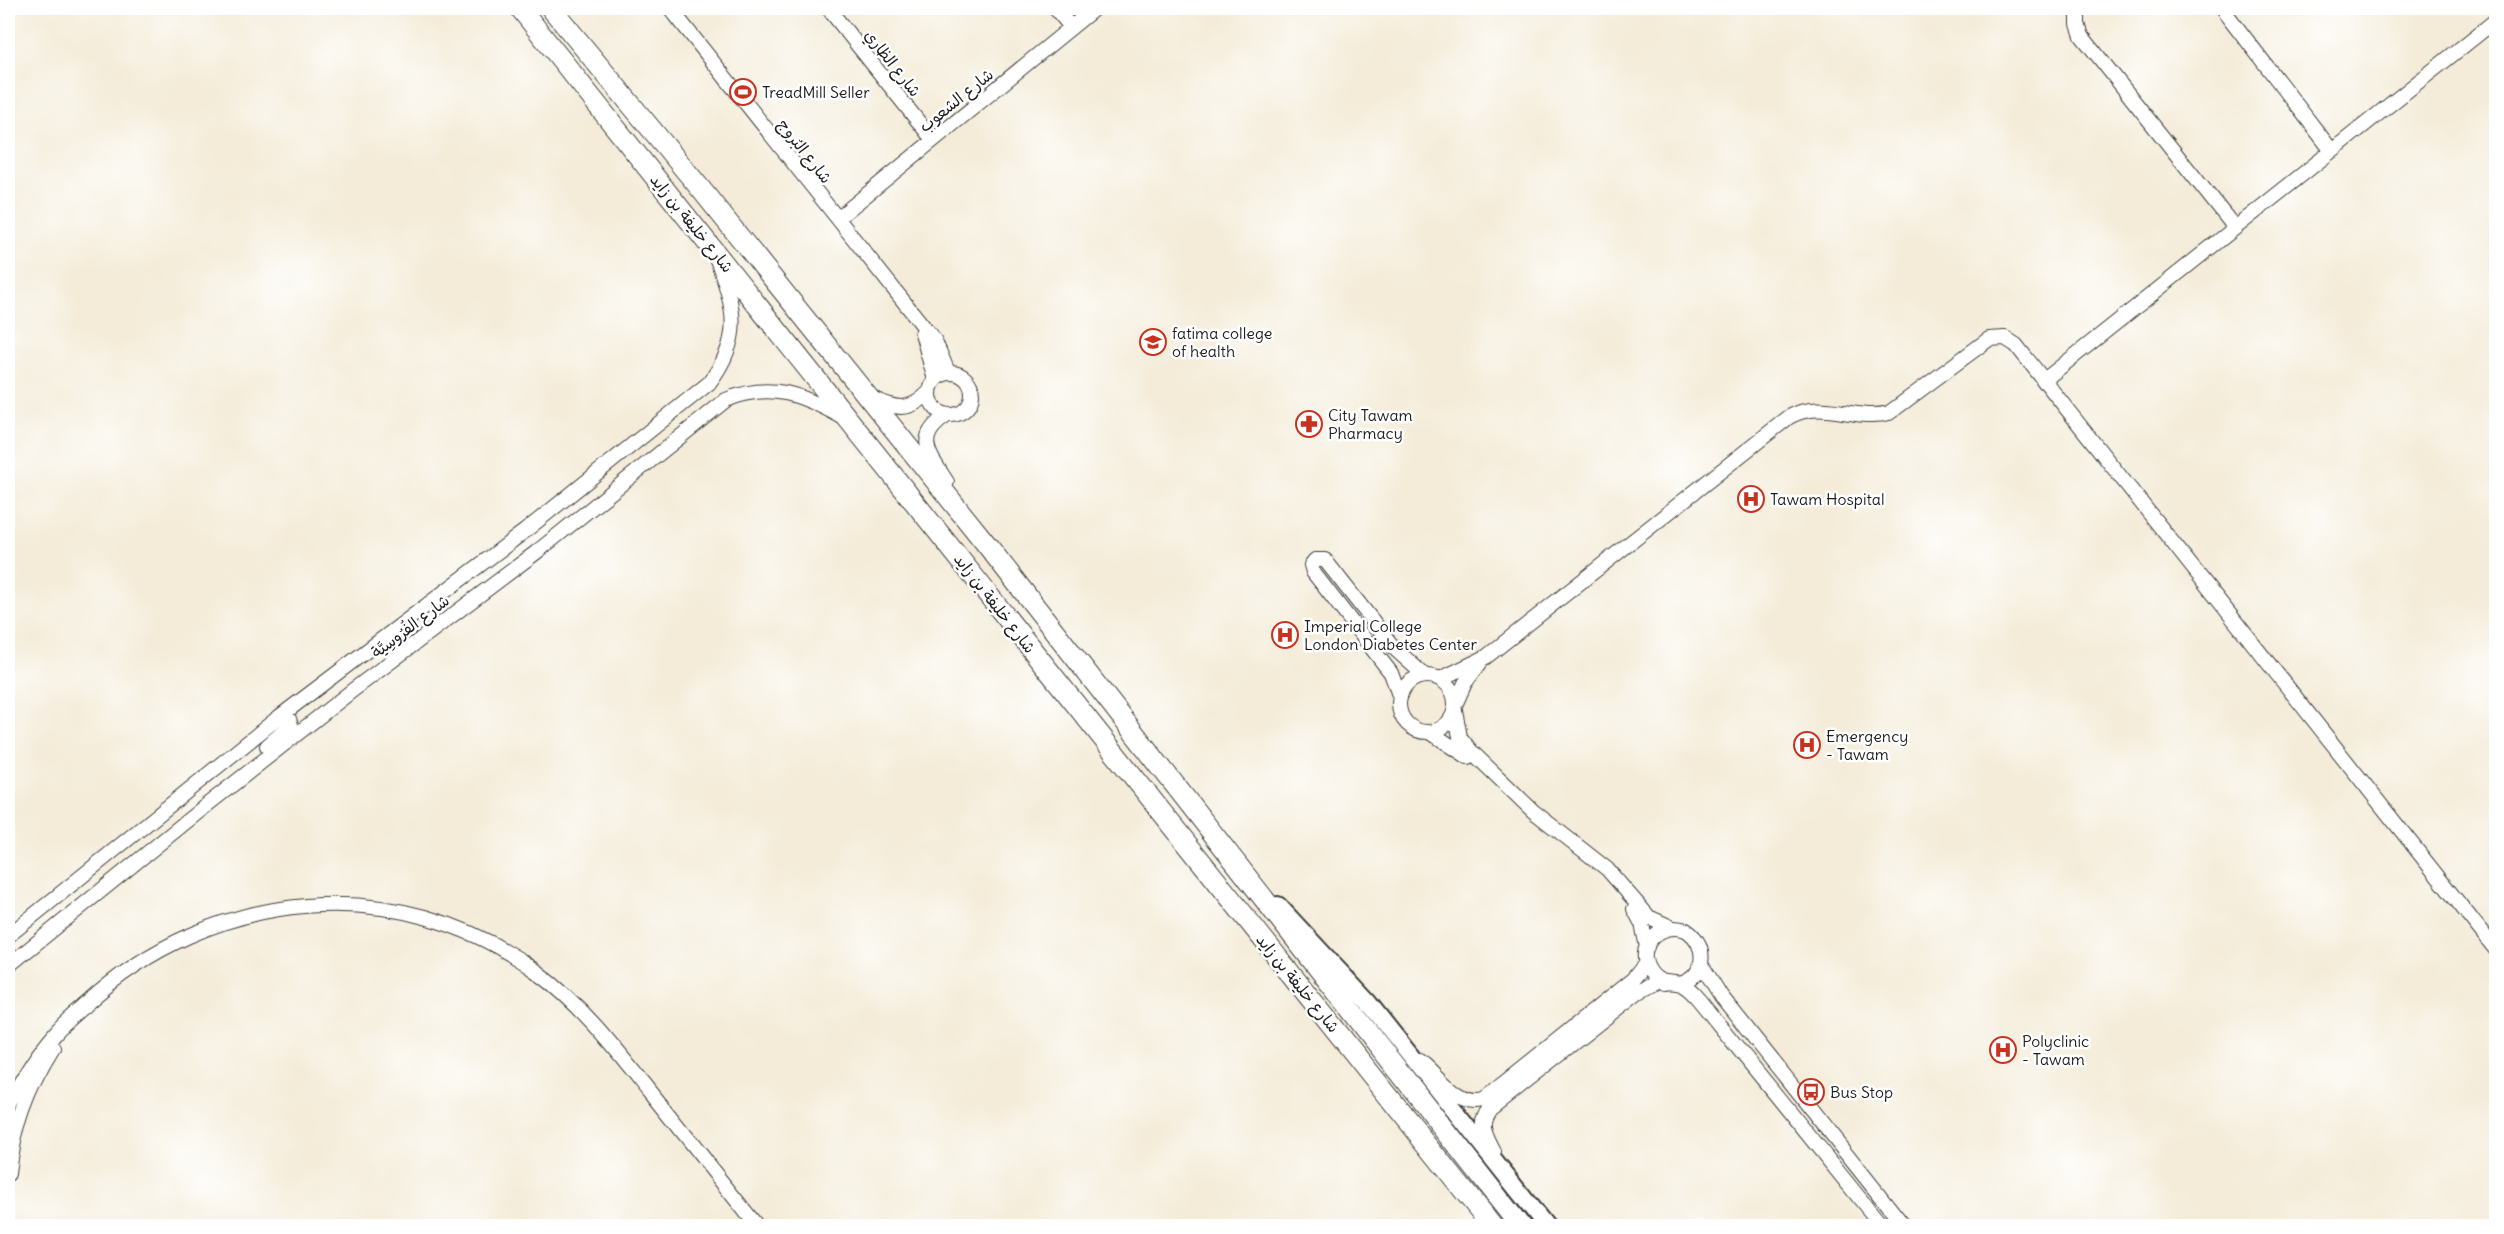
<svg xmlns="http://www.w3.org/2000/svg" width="2504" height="1234" font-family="Delius,'Playpen Sans Arabic',sans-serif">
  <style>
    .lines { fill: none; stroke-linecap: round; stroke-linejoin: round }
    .minor-casing { stroke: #3c3b38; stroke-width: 16 }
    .major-casing { stroke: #3c3b38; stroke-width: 20 }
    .highway-casing { stroke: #3c3b38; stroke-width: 22 }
    .minor { stroke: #fff; stroke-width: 14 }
    .major { stroke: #fff; stroke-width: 16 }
    .highway { stroke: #fff; stroke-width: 20 }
    .labels { text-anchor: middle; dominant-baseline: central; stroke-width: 5; stroke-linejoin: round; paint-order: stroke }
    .street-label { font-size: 16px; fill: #1c1c1c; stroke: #fff }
    .poi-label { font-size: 16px; fill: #1c1c1c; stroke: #fff; text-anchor: start }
  </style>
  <rect width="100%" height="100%" fill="#fff"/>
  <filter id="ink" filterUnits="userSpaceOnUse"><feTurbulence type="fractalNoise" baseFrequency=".0167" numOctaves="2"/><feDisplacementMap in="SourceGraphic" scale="12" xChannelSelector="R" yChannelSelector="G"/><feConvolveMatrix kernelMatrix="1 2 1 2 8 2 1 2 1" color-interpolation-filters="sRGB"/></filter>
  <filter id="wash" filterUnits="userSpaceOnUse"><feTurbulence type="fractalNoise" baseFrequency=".008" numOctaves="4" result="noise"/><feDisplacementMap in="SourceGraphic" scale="24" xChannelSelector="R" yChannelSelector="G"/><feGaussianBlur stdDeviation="1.35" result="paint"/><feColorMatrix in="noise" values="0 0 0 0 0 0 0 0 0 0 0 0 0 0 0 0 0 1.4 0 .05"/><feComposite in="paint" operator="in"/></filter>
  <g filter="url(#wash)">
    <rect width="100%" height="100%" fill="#f4ecd9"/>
  </g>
  <g filter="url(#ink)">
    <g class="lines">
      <defs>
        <path id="minor" d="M670,8L924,327L935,341L948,372
          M828,8L933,140
          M1055,8L1071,27
          M2078,8V24L2082,36L2235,228
          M2222,8L2332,151
          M838,218L1095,8
          M922,333L935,380
          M930 394a21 21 0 1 1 42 0a21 21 0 1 1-42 0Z
          M2043,381L2496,20
          M872,398C896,410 911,412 930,391
          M947,482C929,454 913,437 948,415
          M1399 704a28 28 0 1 1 56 0a28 28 0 1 1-56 0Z
          M1440,679L1486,657L1789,417C1822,398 1855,422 1889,413L1989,339L2005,338L2016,345L2496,950
          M1400,698L1391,673L1313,572L1311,565L1315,560H1325L1394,648L1425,676
          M1456,703L1465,683L1480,663
          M1455,710L1460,737L1471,751L1533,811L1607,869L1649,917L1671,927
          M1430,732L1468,757
          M267,746L291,725L289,719L279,717
          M1634,909L1642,924L1647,947
          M8,936L279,717L525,531L709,383C743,338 735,311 718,262
          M1701,964L1721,996L1904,1226
          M8,966L208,804L353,690L538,551L726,400C770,381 803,395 842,417
          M1680,984C1706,976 1709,945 1686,930C1660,920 1632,948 1651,973C1660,985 1669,981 1680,984C1688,987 1694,994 1699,1000L1882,1226
          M1420,1060C1440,1075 1456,1106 1484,1099L1633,979L1646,963
          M8,1105C21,1080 36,1055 55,1033C65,1021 76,1013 86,1004C211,888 398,869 537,972C582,1005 615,1048 649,1091C685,1136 721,1181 757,1226
          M1494,1152C1486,1136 1478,1125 1490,1109L1638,992L1658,981L1664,983
          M8,1174C12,1129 29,1085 53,1047"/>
        <path id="major" d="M1278,905L1368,1002L1546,1226"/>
        <path id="highway" d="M520,8L1492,1226
          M551,8L700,188L987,545L1520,1226"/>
      </defs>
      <use href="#minor" class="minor-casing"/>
      <use href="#major" class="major-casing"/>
      <use href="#highway" class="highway-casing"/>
      <use href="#minor" class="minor"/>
      <use href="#major" class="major"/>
      <use href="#highway" class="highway"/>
    </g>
  </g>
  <defs>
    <symbol id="stadium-ring" viewBox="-11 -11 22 22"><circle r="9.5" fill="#fff" stroke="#c8321e" stroke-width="1.5"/><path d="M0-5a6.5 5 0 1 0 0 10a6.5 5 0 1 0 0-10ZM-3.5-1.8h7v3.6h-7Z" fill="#c8321e"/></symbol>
    <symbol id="school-ring" viewBox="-11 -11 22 22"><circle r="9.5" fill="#fff" stroke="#c8321e" stroke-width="1.5"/><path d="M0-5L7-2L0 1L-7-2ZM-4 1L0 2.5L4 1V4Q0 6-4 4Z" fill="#c8321e"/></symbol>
    <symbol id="pharmacy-ring" viewBox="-11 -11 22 22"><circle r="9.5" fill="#fff" stroke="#c8321e" stroke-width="1.5"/><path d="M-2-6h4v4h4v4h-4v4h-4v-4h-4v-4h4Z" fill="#c8321e"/></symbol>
    <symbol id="hospital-ring" viewBox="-11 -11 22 22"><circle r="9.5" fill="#fff" stroke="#c8321e" stroke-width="1.5"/><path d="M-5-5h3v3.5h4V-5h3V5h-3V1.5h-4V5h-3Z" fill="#c8321e"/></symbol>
    <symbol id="bus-ring" viewBox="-11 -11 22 22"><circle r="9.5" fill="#fff" stroke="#c8321e" stroke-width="1.5"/><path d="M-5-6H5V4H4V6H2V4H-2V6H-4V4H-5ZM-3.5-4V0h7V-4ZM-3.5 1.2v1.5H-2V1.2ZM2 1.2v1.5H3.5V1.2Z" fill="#c8321e"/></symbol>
  </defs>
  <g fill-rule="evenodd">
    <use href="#stadium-ring" x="728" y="77" width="30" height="30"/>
    <use href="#school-ring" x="1138" y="327" width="30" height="30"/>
    <use href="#pharmacy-ring" x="1294" y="409" width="30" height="30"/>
    <use href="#hospital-ring" x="1736" y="484" width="30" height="30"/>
    <use href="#hospital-ring" x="1270" y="620" width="30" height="30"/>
    <use href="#hospital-ring" x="1792" y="730" width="30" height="30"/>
    <use href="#hospital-ring" x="1988" y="1035" width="30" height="30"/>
    <use href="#bus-ring" x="1796" y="1077" width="30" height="30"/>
  </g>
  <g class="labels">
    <g class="street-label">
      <text transform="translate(893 63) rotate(52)">شارع الظاري</text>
      <text transform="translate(956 100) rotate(-39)">شارع الشعوب</text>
      <text transform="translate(805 151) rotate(52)">شارع البُروج</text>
      <text transform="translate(692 223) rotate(51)">شارع خليفة بن زايد</text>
      <text transform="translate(995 603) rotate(52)">شارع خليفة بن زايد</text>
      <text transform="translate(410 626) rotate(-37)">شارع الفُرُوسِيَّة</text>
      <text transform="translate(1298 983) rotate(51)">شارع خليفة بن زايد</text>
    </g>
    <g class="poi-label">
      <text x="762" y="92">TreadMill Seller</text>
      <text x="1172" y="333">fatima college<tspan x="1172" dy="18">of health</tspan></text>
      <text x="1328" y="415">City Tawam<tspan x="1328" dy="18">Pharmacy</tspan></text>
      <text x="1770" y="499">Tawam Hospital</text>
      <text x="1304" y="626">Imperial College<tspan x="1304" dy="18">London Diabetes Center</tspan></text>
      <text x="1826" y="736">Emergency<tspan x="1826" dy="18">- Tawam</tspan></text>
      <text x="2022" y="1041">Polyclinic<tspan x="2022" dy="18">- Tawam</tspan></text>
      <text x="1830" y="1092">Bus Stop</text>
    </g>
  </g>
  <rect width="2504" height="1234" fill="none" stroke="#fff" stroke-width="30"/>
</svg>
